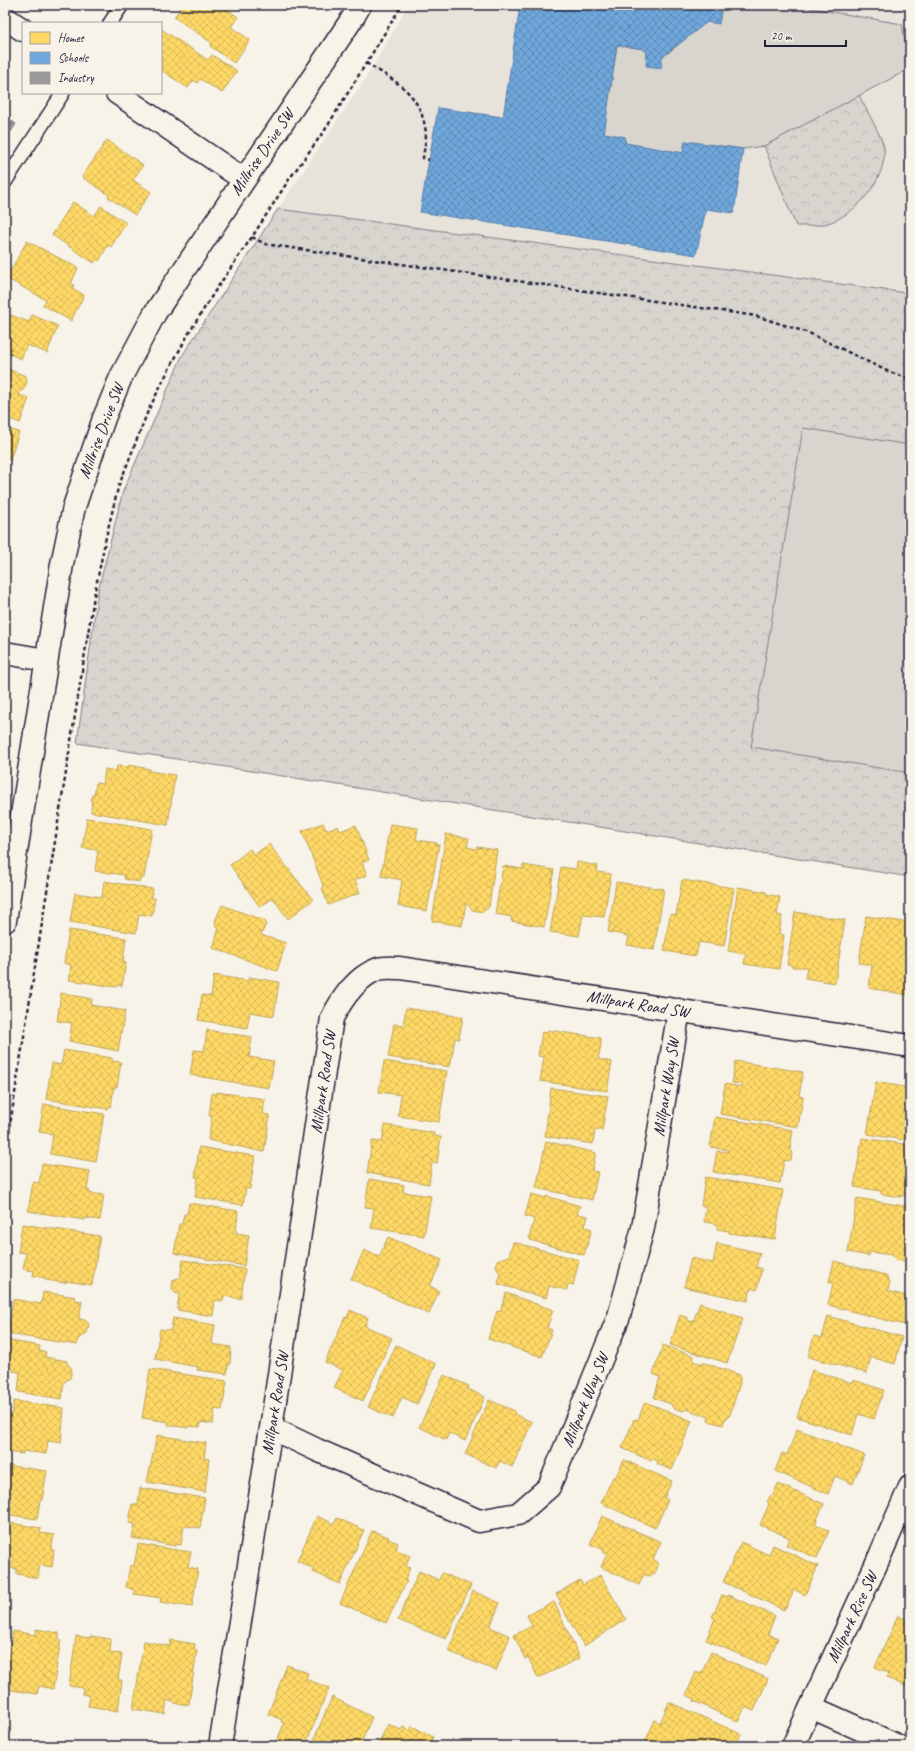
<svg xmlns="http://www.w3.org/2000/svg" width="915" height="1751" font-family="Caveat,sans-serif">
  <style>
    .built { fill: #e7e3db }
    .park { fill: url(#park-crowns); stroke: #7d7c85 }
    .pitch { fill: #d8d5cf; stroke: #7d7c85 }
    .homes { fill: url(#homes-cross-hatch); stroke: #bda259 }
    .schools { fill: url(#schools-cross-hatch); stroke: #5880ac }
    .industry { fill: url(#industry-cross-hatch); stroke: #75757d }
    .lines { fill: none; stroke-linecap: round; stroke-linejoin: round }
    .lane-casing { stroke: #22223b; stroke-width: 16 }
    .street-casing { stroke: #22223b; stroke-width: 25 }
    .path { stroke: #22223b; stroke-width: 2.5; stroke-dasharray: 4 3; stroke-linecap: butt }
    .lane { stroke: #f7f3e8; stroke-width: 13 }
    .street { stroke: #f7f3e8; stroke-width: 22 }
    .labels { text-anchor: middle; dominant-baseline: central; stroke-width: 4; stroke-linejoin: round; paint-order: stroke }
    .street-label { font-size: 17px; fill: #22223b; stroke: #f7f3e8 }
  </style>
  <defs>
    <pattern id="park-crowns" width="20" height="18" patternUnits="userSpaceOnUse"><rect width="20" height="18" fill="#d8d5cf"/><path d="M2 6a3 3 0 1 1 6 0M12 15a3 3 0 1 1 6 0" fill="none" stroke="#b9b7b3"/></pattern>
    <pattern id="homes-cross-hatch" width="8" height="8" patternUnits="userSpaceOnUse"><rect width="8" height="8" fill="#ffd966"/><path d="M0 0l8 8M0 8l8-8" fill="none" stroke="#daba59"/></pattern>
    <pattern id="schools-cross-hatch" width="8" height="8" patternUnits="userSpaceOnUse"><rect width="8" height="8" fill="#6fa8dc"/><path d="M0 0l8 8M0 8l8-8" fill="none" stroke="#5b88b4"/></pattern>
    <pattern id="industry-cross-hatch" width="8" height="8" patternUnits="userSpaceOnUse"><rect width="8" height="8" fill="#999"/><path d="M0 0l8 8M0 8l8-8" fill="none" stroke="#7c7c7e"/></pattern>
  </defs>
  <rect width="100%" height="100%" fill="#f7f3e8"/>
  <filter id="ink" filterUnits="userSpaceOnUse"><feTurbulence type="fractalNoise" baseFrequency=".025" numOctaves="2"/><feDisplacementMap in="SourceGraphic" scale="8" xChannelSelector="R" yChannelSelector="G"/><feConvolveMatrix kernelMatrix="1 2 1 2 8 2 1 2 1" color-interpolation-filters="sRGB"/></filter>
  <g filter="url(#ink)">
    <path class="built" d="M408,5H910V276L907,293L278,209L369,73Z"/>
    <path class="park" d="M859,95C864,106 883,138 884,148C887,176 862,207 838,219C825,226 811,226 796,226L764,146Z
      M278,209L907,293L910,276V877L77,743L98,591L123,491L182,356Z"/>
    <path class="pitch" d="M706,5H810V8L902,24L909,69L764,146L743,149L685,141L683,153L625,143V137L604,133L617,45L644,49L647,53V65L664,56L707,22H719L721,12L708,8Z
      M803,428L910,445V773L751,747Z"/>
    <path class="homes" d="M183,5H221L238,17L231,27L250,40L234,63L210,46L212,43L174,17Z
      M161,29L208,60L212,55L237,71L222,93L200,79L197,83L194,80L188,88L161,70Z
      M107,140L143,165L133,180L151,192L135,215L108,197L109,195L82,177Z
      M73,202L94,216L101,206L126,223L111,247L108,245L99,261L97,259L94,263L52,235Z
      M27,241L78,268L71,284L74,285L72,288L84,295L71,321L43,305L46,300L6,278Z
      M5,313L29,322L32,315L58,326L47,353L27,345L21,359L5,352Z
      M5,368L26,376L27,382L24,389L21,391L19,395L29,398L20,423L5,417Z
      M5,428L19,432L10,460L7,459L5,466Z
      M129,765L150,769L149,771L175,775L168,825L91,812L92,795H94L96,783L103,784L105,769L116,771L117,766L129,767Z
      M87,818L152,829L144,878H140L139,882L124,879L125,875L95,871L98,850L82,848Z
      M323,823L326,830L338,826L340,831L356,825L369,860L362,862L367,875L355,880L360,893L328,905L322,888H324L302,831Z
      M390,824L418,828L416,840L437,843L436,845H439L427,911L398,906L402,880L381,876Z
      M446,834L469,838L467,847L477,849V847L497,850L489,907L483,912L472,910L466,903L462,926L432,921Z
      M269,844L313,900L288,919L273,898L260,907L230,865L250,849L254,855Z
      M577,862L598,866L597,872L611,874L604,917L583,915L579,936L550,932L561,867L576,869Z
      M523,865L554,870L544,927L511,921L512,917L495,914L503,866L523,869Z
      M682,880L734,888L724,946L699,942L696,956L664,951L670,914L676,915Z
      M104,881L153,889L151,898H155L152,916L139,914L136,933L70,922L75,893L102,897Z
      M616,882L664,889L654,950L627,945L629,936L608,932Z
      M738,887L766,892V894L780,897L777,915L782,916L779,934L784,935L779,969L744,964L746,954L728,951Z
      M222,905L265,921V923L266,924L261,935L286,943L277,971L213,948L219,928L216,926L215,921Z
      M795,912L845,920L835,983L805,978L807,967H791L792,965L787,964Z
      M866,916L910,923V980L907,995L869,988L872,965L859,963Z
      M69,930L126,938L123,962L126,963L122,986L117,985L116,987L69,980L71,965L64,963Z
      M214,975L248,981L249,977L279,982L274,1016L250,1012L247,1028L198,1020L202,995L211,996Z
      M61,993L92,999L91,1005L125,1011L118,1051L69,1041L72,1023L57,1021Z
      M406,1008L463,1017L459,1039L455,1038L450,1067L388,1057L394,1024L403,1025Z
      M207,1030L252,1037L249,1057L274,1061L269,1088L190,1075L194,1050L204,1051Z
      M548,1030L601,1038V1045L598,1059L612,1062L607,1091L540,1081L544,1057L538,1056L542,1032L547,1033Z
      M64,1050L112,1058V1061L121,1062L117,1087H114L111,1107L109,1106L108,1109L46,1099L52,1063L61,1065Z
      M384,1061L447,1071L439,1122L398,1116L401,1095L379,1092Z
      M735,1061L803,1072L799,1096L803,1097L798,1127L720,1114L725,1084L742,1087V1084L732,1083Z
      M876,1082L910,1088V1141L867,1134Z
      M551,1088L608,1096L602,1131L595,1129L593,1144L545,1136Z
      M217,1092L265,1099L263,1114L270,1115L264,1152L208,1140L212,1116H209L212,1093L217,1094Z
      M44,1104L104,1114L96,1162L50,1154L53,1134L39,1132Z
      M715,1117L793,1130L790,1149L792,1152L791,1160L784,1161L780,1183L713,1172L717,1151L727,1152L728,1150L710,1147Z
      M385,1125L434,1133V1136L441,1137L437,1163H432L429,1184L367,1173L372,1141L382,1142Z
      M862,1138L910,1145V1196L901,1195V1197L881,1194V1191L854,1187Z
      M546,1141L596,1153L592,1171L598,1172L592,1200L536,1188Z
      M199,1147L255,1156L250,1189L246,1188L243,1205L195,1197L198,1177H195Z
      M42,1164L90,1171L87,1190L90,1191L89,1193L104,1195L100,1220L85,1218V1220L28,1211L33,1182L39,1183Z
      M705,1177L783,1190L775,1239L729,1233V1231L717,1229V1224L704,1222L706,1206H701Z
      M369,1179L404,1185L403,1192L431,1196L424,1236L371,1228L374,1208L365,1207Z
      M531,1194L546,1198V1196L580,1206L577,1214L588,1216L585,1227L592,1229L584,1255L530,1240L531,1238H529L534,1219L525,1216Z
      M857,1198L910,1207V1262L896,1260L891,1255L870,1252L869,1256L848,1252Z
      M189,1203L238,1211L236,1233L249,1235L244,1266L174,1253L179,1224H182L184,1214H187Z
      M22,1224L100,1236L92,1285L66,1281V1283L45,1280L46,1278L33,1276L34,1271L23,1269L26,1253L18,1252Z
      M388,1237L442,1260L430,1286L439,1291L429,1314L351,1279L364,1250L379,1257Z
      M513,1242L579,1260L573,1286L568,1284L567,1290L549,1286L546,1298L498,1284L500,1274L496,1266L497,1260L509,1256Z
      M717,1243L760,1253L756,1267L762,1269L757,1290L751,1288L748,1301L684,1287L691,1258L713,1263Z
      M183,1260L245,1269L241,1299L224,1296L223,1301L215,1300L213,1316L177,1310L179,1294L175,1293L172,1289L173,1280L180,1277Z
      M834,1261L886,1275L890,1282L888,1291L910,1297L904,1325L828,1305L833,1283L829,1282Z
      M43,1292L76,1297L75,1300L82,1301L79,1319L85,1320L89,1324L87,1333L82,1337H79L77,1345L8,1334L13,1299L41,1304Z
      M506,1293L553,1310L547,1328L552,1330L542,1357L488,1339L497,1311L500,1312Z
      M700,1303L743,1318L727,1363L670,1345L680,1315L688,1318L687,1320L693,1322Z
      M350,1310L368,1318L365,1326L392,1338L363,1401L334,1388L343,1370L325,1362L345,1317L347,1318Z
      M828,1316L902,1337L895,1364L871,1357L867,1373L808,1357L814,1336L822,1338Z
      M173,1318L215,1325L212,1344L231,1347L230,1365H228L227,1374L197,1370L198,1367L155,1359L160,1329L171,1330Z
      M5,1340L40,1346L39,1351L46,1352L45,1357L67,1361V1363L72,1369L70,1378L64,1382L62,1399L18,1392L20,1372L5,1370Z
      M396,1345L436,1364L417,1404L402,1397L393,1418L368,1407Z
      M663,1345L694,1356L693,1361L702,1364V1362L740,1375V1383L730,1415L724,1421L723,1425L708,1421L709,1417L686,1409L683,1411L673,1408L671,1404L654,1398L660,1377L653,1374Z
      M150,1369L227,1381L222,1410L215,1409L213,1424L201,1422L200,1427L189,1426L188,1428L168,1425L169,1422L142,1418Z
      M812,1370L852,1383L853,1380L884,1390L874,1419L858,1414L852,1435L797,1417Z
      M444,1375L469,1386L468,1389L485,1397L465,1441L449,1433L446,1440L419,1427Z
      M489,1400L515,1411L514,1414L532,1422L512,1467L500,1461L496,1468L465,1454Z
      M14,1401L64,1408L61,1443L48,1441L46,1454L23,1451V1454L5,1452V1413L12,1414Z
      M648,1403L692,1421L672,1470L657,1464L658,1461L652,1459L651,1461L622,1448L634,1419L638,1420L644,1404Z
      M797,1429L864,1455L853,1484L835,1476L828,1494L775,1471L782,1453L787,1455Z
      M157,1435L206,1443L204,1458L209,1459L205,1492L147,1482Z
      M624,1460L672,1481L664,1498L668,1500L655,1528L601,1503L613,1477L615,1478Z
      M5,1465L47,1471L42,1500H40L37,1519L5,1514Z
      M778,1484L824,1504L815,1524L829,1531L817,1558L786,1545L790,1538L760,1525L769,1504L767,1502L770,1496L773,1495Z
      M140,1488L205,1498L200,1528L184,1526L181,1545L175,1544V1546L132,1538L135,1524L129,1523L132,1504L138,1505Z
      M317,1516L334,1524L337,1518L364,1530L340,1584L313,1572L314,1569L297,1561Z
      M602,1516L661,1542L653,1559L656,1561L658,1566L656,1571L654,1575L648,1576L644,1574L639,1585L601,1567L607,1554L603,1553L604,1550L590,1544Z
      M10,1523L41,1528L40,1533L54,1535L51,1550H54L52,1567L40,1565L38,1578L17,1574V1569L5,1567V1528H9Z
      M372,1531L389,1537L388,1539L398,1543L396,1550L410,1556L406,1566L410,1568L405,1580L407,1581L386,1623L340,1603Z
      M741,1542L769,1555L773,1545L818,1566L805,1595L793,1589L792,1592L793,1593L786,1608L785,1607L784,1610L723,1582Z
      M138,1544L191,1552L188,1567L198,1569L192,1607L160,1602L161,1598L134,1594V1590L126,1587L130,1565L134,1566Z
      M419,1571L439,1580L442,1573L471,1585L446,1639L398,1620Z
      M600,1575L626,1619L584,1646L559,1603L561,1602L556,1594L580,1580L583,1585Z
      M473,1591L500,1603L490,1627L510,1636L496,1671L448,1651Z
      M722,1595L728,1597V1595L775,1616L768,1634L778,1638L766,1666L706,1640L715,1618L712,1617Z
      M554,1602L580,1658L538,1678L528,1657L525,1659L514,1635L532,1626L527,1615Z
      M898,1616L910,1621V1688L887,1678L889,1673L875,1667Z
      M36,1629L59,1633V1639L61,1640L53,1689L39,1686L37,1694L5,1689V1672L13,1631L36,1635Z
      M76,1636L90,1638V1636L111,1639L110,1653L122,1654L118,1680H122L118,1711L88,1706L90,1696L82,1694L83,1688L69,1686Z
      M171,1640L195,1644L194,1650H197L189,1704L181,1705L167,1700L165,1714L133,1709L144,1641L170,1646Z
      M711,1652L768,1679L754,1711L745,1707L738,1722L694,1701L695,1699L686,1695L696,1672L701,1674Z
      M287,1665L308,1673L306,1679L329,1688L305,1746H290L277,1741L284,1723L281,1722L282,1720L268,1714Z
      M332,1697L372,1717L360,1746H311Z
      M669,1702L741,1734L735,1746H655L645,1742L655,1720L660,1723Z
      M388,1724L401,1730L403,1727L410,1731L412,1726L433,1737L429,1746H377Z"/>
    <path class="schools" d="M520,5H706L708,8L721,12L719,24L707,22L662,57L661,68L646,66L647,53L644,49L617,45L604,133L625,137V143L683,153L685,141L743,149L734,213L706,209L696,255L420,212L438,108L503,117Z"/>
    <path class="industry" d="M5,116L16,124L5,141Z"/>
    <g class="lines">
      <defs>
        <path id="lane" d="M110,23L122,5
          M5,182L63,93"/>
        <path id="street" d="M5,18L23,30
          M117,93L243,179
          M5,653L46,660
          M5,921L62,564L74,507L104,418L121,377L155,313L352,19L360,5
          M271,1428L317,1450L479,1521L518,1514L549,1487L619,1316L643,1228L679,1010
          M811,1707L898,1746
          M220,1746L271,1428L332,1018C342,999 356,977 378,969C384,967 394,968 400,968L910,1046
          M793,1746L879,1558L910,1487"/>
      </defs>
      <use href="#lane" class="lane-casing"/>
      <use href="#street" class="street-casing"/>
      <path class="path" d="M366,63C397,82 421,93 426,133C426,141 424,150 423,158L429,160
        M252,237L265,244L756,316L809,333L889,372L910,379
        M5,1156L94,596L106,537L118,488L148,411L168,371L189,333L215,291L252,237L290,178L325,130L402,5"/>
      <use href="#lane" class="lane"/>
      <use href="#street" class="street"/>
    </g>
  </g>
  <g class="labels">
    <g class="street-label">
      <text transform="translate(262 152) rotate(-56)">Millrise Drive SW</text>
      <text transform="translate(101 431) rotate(-69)">Millrise Drive SW</text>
      <text transform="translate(638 1004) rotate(9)">Millpark Road SW</text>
      <text transform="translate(323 1082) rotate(-82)">Millpark Road SW</text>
      <text transform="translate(666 1087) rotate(-81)">Millpark Way SW</text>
      <text transform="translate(585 1400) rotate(-68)">Millpark Way SW</text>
      <text transform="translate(275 1403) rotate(-81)">Millpark Road SW</text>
      <text transform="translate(852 1617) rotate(-65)">Millpark Rise SW</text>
    </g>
  </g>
  <rect width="915" height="1751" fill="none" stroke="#f7f3e8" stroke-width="20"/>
  <rect x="10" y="10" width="895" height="1731" fill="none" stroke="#22223b" stroke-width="1.5" filter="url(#ink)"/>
  <rect x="22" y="22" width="140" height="72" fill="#f7f3e8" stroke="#a29fa3"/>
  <rect x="30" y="32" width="20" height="12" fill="#ffd966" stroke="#a29fa3"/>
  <text x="58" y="42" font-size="12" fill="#22223b">Homes</text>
  <rect x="30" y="52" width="20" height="12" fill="#6fa8dc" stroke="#a29fa3"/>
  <text x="58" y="62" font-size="12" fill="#22223b">Schools</text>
  <rect x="30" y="72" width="20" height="12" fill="#999999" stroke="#a29fa3"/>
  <text x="58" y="82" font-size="12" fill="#22223b">Industry</text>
  <path d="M765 40v6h81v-6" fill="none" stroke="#22223b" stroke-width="2"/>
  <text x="771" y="40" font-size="12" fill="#22223b" stroke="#f7f3e8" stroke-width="3" paint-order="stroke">20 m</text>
</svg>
